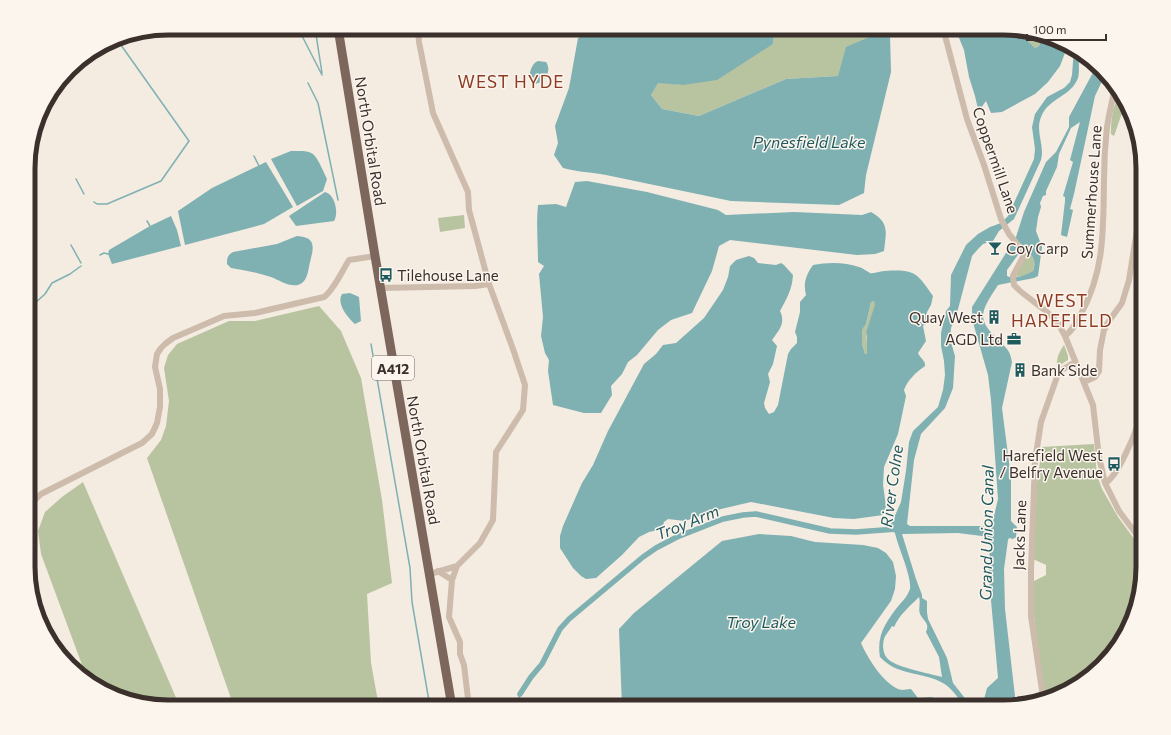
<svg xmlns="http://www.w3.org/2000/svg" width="1171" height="735" font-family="Commissioner,sans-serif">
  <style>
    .green { fill: #b8c4a0 }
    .water { fill: #7fb0b2; fill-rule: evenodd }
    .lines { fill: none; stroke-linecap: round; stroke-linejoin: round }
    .stream { stroke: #7fb0b2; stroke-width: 1.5 }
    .canal { stroke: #7fb0b2; stroke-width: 5.5 }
    .street { stroke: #cdbbac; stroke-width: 6 }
    .primary { stroke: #7d675c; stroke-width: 9 }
    .labels { text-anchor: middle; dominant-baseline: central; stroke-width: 3; stroke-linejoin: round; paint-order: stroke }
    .shield { fill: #fbf5ee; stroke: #756b66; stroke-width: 1 }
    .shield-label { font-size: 14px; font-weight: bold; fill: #3b302b }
    .street-label { font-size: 15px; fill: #3b302b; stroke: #fbf5ee }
    .poi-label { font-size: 15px; fill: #3b302b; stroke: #fbf5ee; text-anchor: start }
    .water-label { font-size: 16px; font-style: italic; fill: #1f5a5e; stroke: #fbf5ee }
    .quarter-label { font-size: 17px; letter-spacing: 1px; fill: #8c3b22; stroke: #fbf5ee }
    .rim { fill: none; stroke: #3b302b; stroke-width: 5 }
  </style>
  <rect width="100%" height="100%" fill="#f4ebe1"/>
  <path class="green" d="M775,28H900V36L890,35L872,36L838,76L786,79L699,116L662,109L651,95L658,82L683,85L773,44Z
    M1023,31L1043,35L1039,46L1035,48L1027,40Z
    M1121,95L1124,98L1127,107L1121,116L1114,136L1111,134C1111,122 1112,103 1121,95Z
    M464,215L465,228L440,232L438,218Z
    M1026,250C1034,257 1036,261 1033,271L1023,276L1016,277Z
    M874,301L876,305L866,332L868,354H865L862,344V330L866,324L871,302Z
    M319,306L341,331L361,378L382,500L392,583L367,594L371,663L379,707H234L147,458L161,440L166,426L169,401L164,368L168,355L177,344L229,321H255Z
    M1064,345L1068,356V360L1057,367C1056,359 1059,352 1064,345Z
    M1094,444L1097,475L1102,489L1118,517L1143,551V576L1120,645L1073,688L1044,697L1033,608L1034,581L1046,575V565L1033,559L1037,483L1042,447Z
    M83,482L180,707H168L123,700L90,684L88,681L41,554L38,531L45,512L62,497Z"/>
  <path class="water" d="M593,28H775L773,44L717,80L683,85L658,83L651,95L662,109L699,116L786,79L838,76L846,47L872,36L890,35L891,72L866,175L864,193L839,205L731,201L606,175C591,172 577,172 563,168L554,155L558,143L555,126L569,88L578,38L591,32Z
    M955,28H1003L1023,31L1027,40L1035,48L1039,46L1043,35H1048L1068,45L1060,66L1048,82L1035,94L1002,112L991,113L986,101L981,108L978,109L975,96L969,77L964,50Z
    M1074,48L1079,51C1078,60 1080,70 1078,78C1071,97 1049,97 1041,117C1035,132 1045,145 1041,160L1014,219L999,231L993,241L983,244L978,249L972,256L957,313L951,328L950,339L955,356L953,388L945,408L921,434L914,460L907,524L910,526H982L991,529L998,499L991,400L988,375L972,319V307L1016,237L1024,212L1046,162L1056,152L1069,127V117L1096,67L1104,77L1095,96L1074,194L1070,209L1073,210L1067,237L1061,235L1065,201V197L1063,196L1073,162L1070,160L1080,122L1071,128L1059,154L1057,167L1046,191V195L1043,196L1040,203L1041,207L1038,217L1036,231L1042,247L1038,276L1034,278L998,285C993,293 987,301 984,310C979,327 997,336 1006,348C1010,352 1011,357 1012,362L1002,408L1011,478V521L1017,527L1016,537L1013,539L1009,538L1008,540L1004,569L1005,609L1016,705L1005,707V705L1001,707H982L987,688L998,678L989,578L990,537L958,533L902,534L916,579L922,595V598L927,601V612L928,619L947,658L953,683L964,697L971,707H964C958,697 951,687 941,682C919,671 898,676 880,657C876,635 887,620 900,604C904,600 908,595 910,589C912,577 898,547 895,533L889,529L901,502L906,471L909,442L913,431L938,407L943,390L945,375L944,361L941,346V333L946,311L950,306L951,275L966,245L978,234L990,227L1001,223L1008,216L1034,159L1035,149L1032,127L1035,114L1047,97L1064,88L1070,82L1072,75ZM1023,248C1032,254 1037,260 1033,271C1025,275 1016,280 1007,276V270ZM919,597C921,603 918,608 920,614C924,622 930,623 926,632L939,657L942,677C928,673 899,668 889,660C883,655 882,646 884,639C885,635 890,630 892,626L894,627C899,615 910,606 919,597Z
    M538,61L546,62C553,72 543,85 532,84L529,79C530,72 531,64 538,61Z
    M291,151C298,151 308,150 313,154C318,158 324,173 327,179L323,191L297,206L271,159Z
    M266,162L293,207L264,224L185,245L178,211L212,188Z
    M587,181L647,192L718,210L726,215L794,212L862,215L871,212C890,223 886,232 884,251L875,254L857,255L730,240L719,246L712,271L692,313L671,320L658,330L637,355L628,362L622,374L611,386L612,395L601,413H584L553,405L548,371L549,360L545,353L541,336L543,317L539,274L544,266L538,262C538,243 536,224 538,205L556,204L566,207L575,182Z
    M325,192C335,194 339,213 334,221L296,226L289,216Z
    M171,216L177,230L181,246L112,264L108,254L109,250L150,226Z
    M297,236C316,237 314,247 310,262C308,270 308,282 298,285C289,287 279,280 271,277C258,273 245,270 231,268L227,264C227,257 228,255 233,252L277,244Z
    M749,256L754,258L758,263L776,265L781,263L784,265L793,275C792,290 787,298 780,311C786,323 779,330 772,340L777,346L773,364L768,374L770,382L764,403L765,408L769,414L774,412L778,405L788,354L791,349L797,343V337L795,332L800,312V302L806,295C803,283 806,275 813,265C828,262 845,262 859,267C863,268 866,271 870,273C874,274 881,271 885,271C915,269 917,273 933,296L931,305L927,312L926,323L923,326L926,341L918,353C920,358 926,361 925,366C916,372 907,381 904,390L906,396L898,434L884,467L883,485L886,506L883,515L854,519L834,518L751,502L721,509L685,521L668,519L664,522L662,529L649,532L639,537L622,555L596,578L586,579L581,576L573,568L560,548V536L563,526L582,483L593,465L608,431L644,364L656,354L663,345L676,343L704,318L723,290L728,277L730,266L736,260ZM874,301L875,305L866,332L867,338V354H865L862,344V330L866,324L871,302Z
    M350,293L359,297L361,321L355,324C348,318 336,304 342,294Z
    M759,534L791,536L815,542L863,545L878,548L886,553L893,562L896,576L895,589L891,601L861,643C867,657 885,687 902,690C905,690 907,689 911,689L918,698L932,697L938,701H943L948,707H622L619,629L634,613L722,541Z"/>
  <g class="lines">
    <path class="stream" d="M298,28L322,75
      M315,28L322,73
      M308,83L318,103L338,200
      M254,156L259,166
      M76,179L84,194
      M94,202L97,204H107L161,181L189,141L116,38
      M147,221L150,226
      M71,245L81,263
      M100,255L104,253L108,254
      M30,332L34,331L30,313L34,304L45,294L52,283L70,274L81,266
      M371,344L410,568L412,602L430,707
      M516,707L520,694"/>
    <path class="canal" d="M520,694L531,677L542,664L560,629L569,619L643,557L656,548L677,537L723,519L743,515L756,514L830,531L856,532L897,529"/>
    <path class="street" d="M418,28L419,42L433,113L468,192L469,210L489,284L513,349L525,385L523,410L496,452L493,520L480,543L457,566L430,574
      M943,28L967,119L984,165L1001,219L1009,234L1024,252V255L1013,276L1014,285L1020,291L1047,312L1058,323L1065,336L1093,405L1099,457L1105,483L1119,511L1143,543
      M381,288L475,286L489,284
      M1065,336C1073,330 1076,323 1081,314C1105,270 1103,230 1104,181C1104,163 1105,145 1107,127C1109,114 1112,101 1115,88
      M1084,382L1095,377L1099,371L1100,350L1104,330L1109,321L1122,303L1129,280L1138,224L1143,169
      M1105,483C1118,477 1136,432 1140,417C1141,411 1142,405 1143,398
      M29,506L41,494L132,448L142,443L152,434L157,423L160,407V389L155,367L157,354L161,348L165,344L173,338L224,316L255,313L324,297C334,290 342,271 349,260L375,256
      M457,566L452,580L449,617L460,642V654L464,665L469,707
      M438,571L452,580
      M1043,697L1031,616V570L1035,461L1041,422L1057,377L1060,371L1075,362"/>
    <path class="primary" d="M338,28L375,256L452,707"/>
  </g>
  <defs>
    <symbol id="bar-bare" viewBox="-9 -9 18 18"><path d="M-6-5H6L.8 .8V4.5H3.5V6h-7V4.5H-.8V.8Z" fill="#1f5a5e" stroke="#fbf5ee" stroke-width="2.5" paint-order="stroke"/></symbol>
    <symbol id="bus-bare" viewBox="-9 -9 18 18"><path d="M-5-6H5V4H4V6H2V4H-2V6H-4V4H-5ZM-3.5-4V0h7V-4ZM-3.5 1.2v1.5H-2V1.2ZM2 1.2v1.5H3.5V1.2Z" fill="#1f5a5e" stroke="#fbf5ee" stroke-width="2.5" paint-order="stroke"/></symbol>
    <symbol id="building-bare" viewBox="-9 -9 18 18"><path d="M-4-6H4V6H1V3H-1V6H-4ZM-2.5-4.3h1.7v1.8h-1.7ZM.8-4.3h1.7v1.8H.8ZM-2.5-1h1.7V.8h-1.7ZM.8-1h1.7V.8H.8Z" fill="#1f5a5e" stroke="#fbf5ee" stroke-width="2.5" paint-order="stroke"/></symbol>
    <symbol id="office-bare" viewBox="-9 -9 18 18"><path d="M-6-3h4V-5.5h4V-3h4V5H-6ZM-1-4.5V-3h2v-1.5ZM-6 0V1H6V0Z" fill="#1f5a5e" stroke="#fbf5ee" stroke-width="2.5" paint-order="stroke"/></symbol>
  </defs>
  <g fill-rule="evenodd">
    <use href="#bar-bare" x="985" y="238" width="20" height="20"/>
    <use href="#bus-bare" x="376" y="265" width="20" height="20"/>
    <use href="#building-bare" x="984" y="307" width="20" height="20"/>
    <use href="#office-bare" x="1004" y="329" width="20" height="20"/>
    <use href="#building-bare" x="1010" y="360" width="20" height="20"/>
    <use href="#bus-bare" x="1104" y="454" width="20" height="20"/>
  </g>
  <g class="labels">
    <rect class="shield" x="372" y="356" width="42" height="24" rx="3"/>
    <g class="shield-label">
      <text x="393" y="368">A412</text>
    </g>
    <g class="street-label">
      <text transform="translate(371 141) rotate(81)">North Orbital Road</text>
      <text transform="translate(996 160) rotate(71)">Coppermill Lane</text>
      <text transform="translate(1091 192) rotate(-86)">Summerhouse Lane</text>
      <text transform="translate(424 460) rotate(80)">North Orbital Road</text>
      <text transform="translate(1019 535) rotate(-88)">Jacks Lane</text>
    </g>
    <g class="poi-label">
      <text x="1006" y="248">Coy Carp</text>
      <text x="397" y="275">Tilehouse Lane</text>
      <text x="983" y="317" text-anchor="end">Quay West</text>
      <text x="1003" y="339" text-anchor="end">AGD Ltd</text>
      <text x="1031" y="370">Bank Side</text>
      <text x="1103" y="455" text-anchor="end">Harefield West<tspan x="1103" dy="17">/ Belfry Avenue</tspan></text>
    </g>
    <g class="water-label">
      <text x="809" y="141">Pynesfield Lake</text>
      <text transform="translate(891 486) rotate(-82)">River Colne</text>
      <text transform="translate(687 522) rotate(-22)">Troy Arm</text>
      <text transform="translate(986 533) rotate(-89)">Grand Union Canal</text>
      <text x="761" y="621">Troy Lake</text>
    </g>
    <g class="quarter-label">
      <text x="511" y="81">WEST HYDE</text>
      <text x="1062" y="300">WEST<tspan x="1062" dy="20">HAREFIELD</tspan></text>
    </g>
  </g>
  <path d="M0 0H1171V735H0ZM168 35H1003A133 133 0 0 1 1136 168V567A133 133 0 0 1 1003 700H168A133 133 0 0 1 35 567V168A133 133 0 0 1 168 35Z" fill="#fbf5ee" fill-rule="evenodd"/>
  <path class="rim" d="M168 35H1003A133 133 0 0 1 1136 168V567A133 133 0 0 1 1003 700H168A133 133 0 0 1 35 567V168A133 133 0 0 1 168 35Z"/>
  <path d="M1027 34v6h79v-6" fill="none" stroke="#3b302b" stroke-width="2"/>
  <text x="1033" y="34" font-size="12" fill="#3b302b" stroke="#fbf5ee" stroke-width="3" paint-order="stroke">100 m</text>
</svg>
